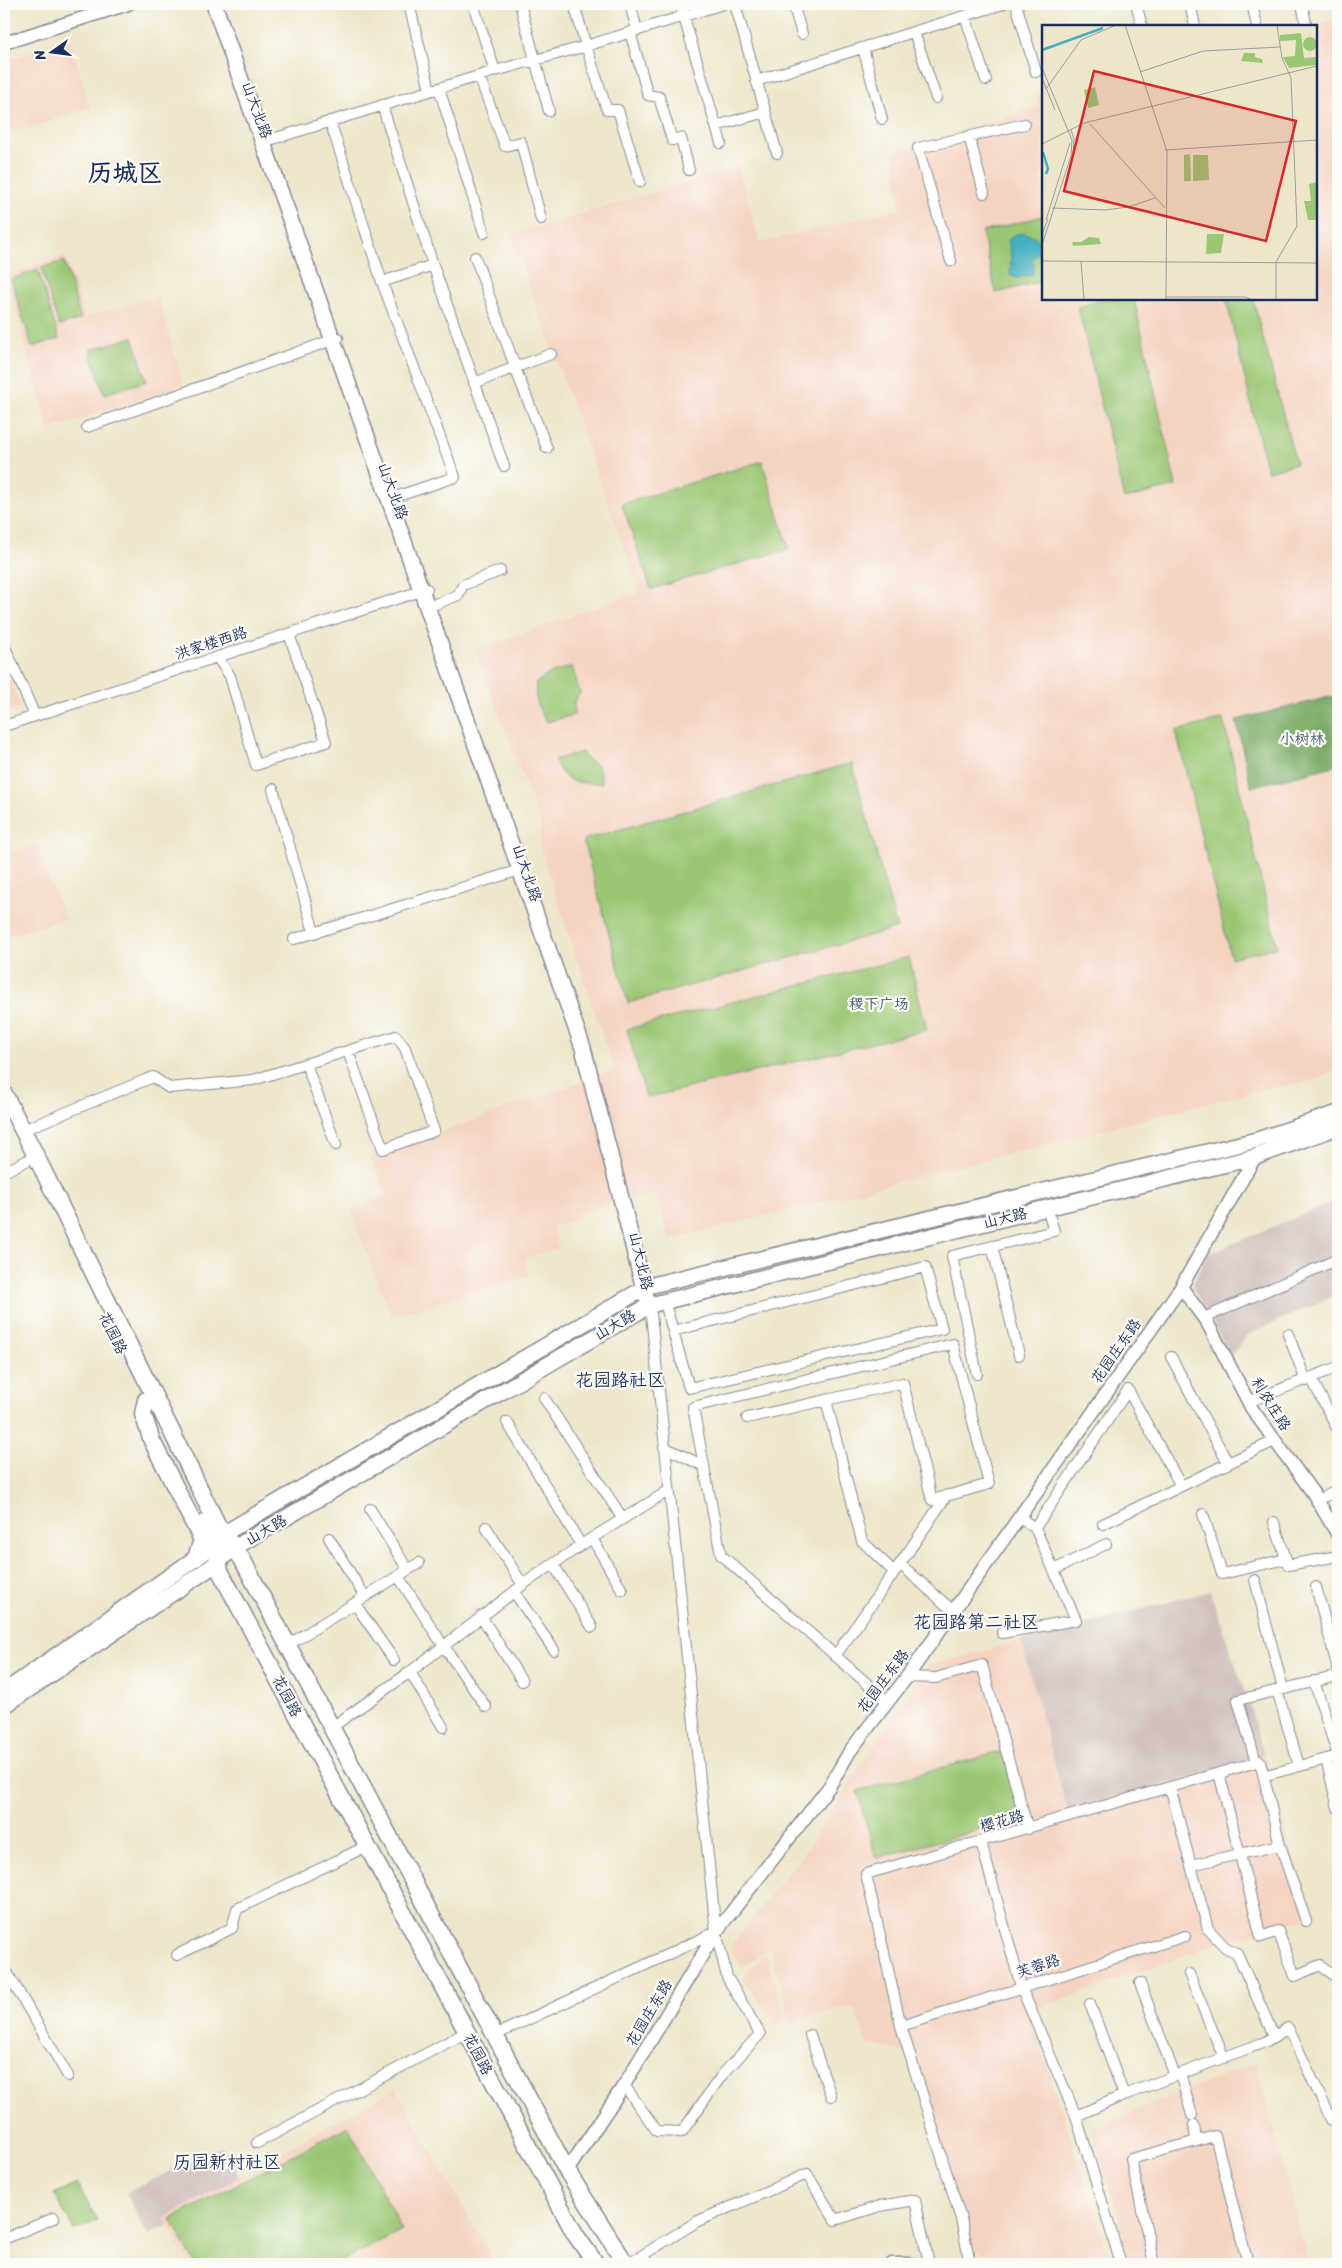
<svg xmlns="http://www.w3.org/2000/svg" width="1342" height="2268" font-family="Sriracha,'LXGW WenKai TC',sans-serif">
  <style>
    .built { fill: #f4d3c1 }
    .industrial { fill: #d0c0bc }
    .green { fill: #9bc775; stroke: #5b7b6a }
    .forest { fill: #7cac66; stroke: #4c6e62 }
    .water { fill: #42b0bf; stroke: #2e708e }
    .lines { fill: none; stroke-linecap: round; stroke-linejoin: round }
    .minor-casing { stroke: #848a94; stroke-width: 12 }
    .tertiary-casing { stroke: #848a94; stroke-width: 15 }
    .secondary-casing { stroke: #848a94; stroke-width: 18 }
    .primary-casing { stroke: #848a94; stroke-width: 19 }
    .minor { stroke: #fff; stroke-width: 10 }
    .tertiary { stroke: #fff; stroke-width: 12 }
    .secondary { stroke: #fff; stroke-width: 15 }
    .primary { stroke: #fff; stroke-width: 16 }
    .labels { text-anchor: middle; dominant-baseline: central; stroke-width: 4.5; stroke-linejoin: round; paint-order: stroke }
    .street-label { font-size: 15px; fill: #1b2f5e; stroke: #fdfcf7 }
    .park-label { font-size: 15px; fill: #415d65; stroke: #fdfcf7 }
    .quarter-label { font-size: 18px; fill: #1b2f5e; stroke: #fdfcf7 }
    .town-label { font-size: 25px; font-weight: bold; fill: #1b2f5e; stroke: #fdfcf7 }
    .inset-river { fill: none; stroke: #42b0bf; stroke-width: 2.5 }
    .inset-road { fill: none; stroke: #9a9d9f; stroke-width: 1 }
    .view { fill: #d62828; fill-opacity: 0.15; stroke: #d62828; stroke-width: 2.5 }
    .inset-edge { fill: none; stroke: #1b2f5e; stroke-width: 2.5 }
  </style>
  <rect width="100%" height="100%" fill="#fdfcf7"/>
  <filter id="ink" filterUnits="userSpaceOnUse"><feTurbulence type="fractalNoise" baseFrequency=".02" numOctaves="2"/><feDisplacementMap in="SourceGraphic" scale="10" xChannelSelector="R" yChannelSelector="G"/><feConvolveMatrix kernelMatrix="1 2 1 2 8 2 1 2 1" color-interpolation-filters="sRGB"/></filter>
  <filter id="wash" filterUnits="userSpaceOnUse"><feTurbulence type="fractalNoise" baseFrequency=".0096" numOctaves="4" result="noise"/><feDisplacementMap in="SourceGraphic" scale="20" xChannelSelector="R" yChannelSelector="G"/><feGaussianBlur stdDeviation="1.12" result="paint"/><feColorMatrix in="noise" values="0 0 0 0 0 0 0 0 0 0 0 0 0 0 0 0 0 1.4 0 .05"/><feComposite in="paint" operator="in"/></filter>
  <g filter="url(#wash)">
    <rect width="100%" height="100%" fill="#eee6ca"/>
    <path class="built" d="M1338,19V1063L1332,1073L1316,1080L1259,1090L670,1240L655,1194L612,1204L577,1214L578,1218L553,1226L558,1248L525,1258L529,1276L391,1316L351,1211L387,1195L370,1157L614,1070L540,848V823L475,650L640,592L511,235L738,167L760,243L900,209L894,153L1039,107L1037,96L1043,94V299H1316V26H1311Z
      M70,40L90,107L4,137V61Z
      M65,255L86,317L158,296L183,385L49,430L6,276Z
      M4,669L21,707L4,712Z
      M36,844L65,919L4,938V855Z
      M1021,1641L1067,1809L1264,1754L1311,1917L1212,1945L1030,2012L1111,2264H1000L970,2246L912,2048L899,2051L866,2044L855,2009L847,2007L790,2021L770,1949L742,1968L729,1948L810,1845L926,1666Z
      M766,1954L786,2018L778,2026L741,1978Z
      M1256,2062L1309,2264H1132L1092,2129Z
      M396,2088L495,2264H189L164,2218Z"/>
    <path class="industrial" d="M1338,1200V1294L1247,1335L1231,1356L1192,1286L1207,1254Z
      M1210,1591L1248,1701L1264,1754L1192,1777L1067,1809L1021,1641Z
      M222,2146L240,2177L165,2218L168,2225L148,2235L126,2193Z"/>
    <path class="green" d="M1043,216V281L996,293L982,232Z
      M64,261L81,319L59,326L41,268Z
      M38,270L59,339L32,347L11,279Z
      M1106,299H1134L1176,486L1124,499L1078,307Z
      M1226,299H1253L1296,464L1267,471Z
      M133,337L147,381L104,394L90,350Z
      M762,461L789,549L651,589L622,504Z
      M572,666L580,693L574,702V715L547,722C538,710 534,698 536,683L547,675Z
      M1223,719L1277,947L1231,958L1176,731Z
      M582,752L588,760L598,766L602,783C575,782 568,787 554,760Z
      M852,763L897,928L628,1003L583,840Z
      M909,957L927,1030L646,1098L627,1029Z
      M1003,1751L1022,1819L876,1858L857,1791Z
      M348,2126L402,2230L336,2264H195L171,2219Z
      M77,2184L98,2221L74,2230L54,2194Z"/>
    <path class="forest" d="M1338,695V765L1251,787L1236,720Z"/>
    <path class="water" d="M1024,233L1036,237L1043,249L1031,260L1034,265L1033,274L1017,278L1010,275L1011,256L1008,240L1016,234Z"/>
  </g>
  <g filter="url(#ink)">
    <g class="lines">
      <defs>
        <path id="minor" d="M409,4L430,90
          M473,4L495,71
          M520,4L549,111
          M630,4L637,30
          M680,4L721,143
          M735,4L777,153
          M793,4L802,34
          M1016,4L1036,72
          M1136,4L1142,26
          M1190,4L1195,26
          M1252,4L1257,26
          M1302,4L1306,24
          M965,16L986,80
          M630,32L648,95L659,97L672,140L681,138L689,170
          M914,32L936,98
          M863,48L882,119
          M479,76L505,146L521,142L541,219
          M756,81L1003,4
          M439,88L484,233
          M382,105L433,265L504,466
          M330,121L382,282L455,477L395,497
          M716,126L765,112
          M969,136L984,193
          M263,142L495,71L586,46L574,4
          M640,182L618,110H607L586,46L723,4
          M475,257L517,372
          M951,261L918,148L1025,124
          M382,282L433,265
          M515,368L547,448
          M474,383L551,354
          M87,427L338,338
          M433,605L458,595L463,585L500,571
          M4,645L35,716
          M217,657L230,676L256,765L326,742L289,634
          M4,726L427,589
          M273,789L314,932
          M294,939L520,870
          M306,1064L336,1145
          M23,1130L153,1077L169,1088L253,1080L396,1036L405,1048L434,1131L383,1149L348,1051
          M4,1172L36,1156
          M992,1246L1019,1355
          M667,1310L689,1388L942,1329L925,1267L673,1331
          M1204,1318L1338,1259
          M1288,1334L1306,1381
          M1171,1357L1228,1463
          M977,1374L952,1256L1054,1231L1047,1208
          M1311,1378L1338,1430
          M544,1398L623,1519
          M1248,1402L1338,1367
          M747,1418L826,1400
          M507,1422L581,1545
          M664,1447L704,1466L721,1555L888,1702
          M705,1471L693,1407L953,1344L989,1484L932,1500L903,1383L826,1400L862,1541L894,1572
          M1318,1500L1338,1490
          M370,1509L408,1570
          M1203,1514L1222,1574L1286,1559
          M1274,1522L1288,1565L1338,1556
          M1103,1524L1272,1442
          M486,1527L523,1585
          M1035,1528L1128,1390L1181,1486
          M329,1538L365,1597
          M592,1538L622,1590
          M553,1564L592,1627
          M900,1564L947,1495
          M1054,1570L1106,1544
          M398,1576L439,1639
          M1255,1580L1283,1689
          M1316,1587L1338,1669
          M514,1592L554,1650
          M355,1604L394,1660
          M481,1616L522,1681
          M1002,1633L1076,1620L1035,1528L1019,1517
          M288,1645L419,1563
          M443,1645L486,1707
          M835,1656L900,1564L953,1611
          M410,1672L443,1727
          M907,1677L936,1678L982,1665L1028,1829
          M1314,1681L1338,1756
          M1277,1690L1299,1766
          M332,1727L410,1672L528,1581L592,1538L668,1491
          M1326,1759L1338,1808
          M1256,1762L1238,1700L1338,1676
          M1266,1775L1338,1756
          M1170,1787L1219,1773L1261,1937L1278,1931L1295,1976L1320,1965L1338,1978
          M981,1842L1021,1987L1076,2116
          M1280,1845L1306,1921
          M1191,1865L1280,1845L1260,1761L1219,1773
          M177,1955L232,1928L237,1909L367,1846
          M4,1967L68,2076
          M1189,1974L1224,2058
          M1140,1983L1175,2076
          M1090,2004L1124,2095
          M901,2026L1185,1936
          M495,2035L716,1932
          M810,2035L831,2096
          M1180,2074L1192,2115
          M624,2085L657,2131L682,2132L722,2075L760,2034L727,1977L716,1932L650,1305
          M1194,2125L1196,2141
          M257,2143L467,2032
          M4,2239L54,2218
          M628,2264L698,2221L807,2174L835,2220L880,2206L915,2200L929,2264
          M970,2264L961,2219L901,2026L866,1874L1170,1787L1208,1929L1225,1947L1237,1953L1274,2036
          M1121,2264L1076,2116L1124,2095L1265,2042L1288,2028L1332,2121L1338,2120
          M1154,2264L1131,2159L1215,2136L1248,2264"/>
        <path id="tertiary" d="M4,43L128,4
          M1181,1287L1208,1324L1252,1409L1313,1493L1338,1535
          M567,2171L624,2085L716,1932L829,1787L850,1751L907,1677L1181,1287L1255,1157
          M892,2264H912"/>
        <path id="secondary" d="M214,4L583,1048L646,1297
          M4,1692L203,1553L223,1534L648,1286L1257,1140L1338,1113
          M4,1706L210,1568L234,1548L650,1305L1255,1157L1338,1127"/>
        <path id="primary" d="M4,1094L33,1150L218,1526L242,1559L567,2171L626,2264
          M146,1400L143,1414L152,1441L202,1540L196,1558
          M206,1522L215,1542L220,1571L575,2234L596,2264"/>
      </defs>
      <use href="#minor" class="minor-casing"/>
      <use href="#tertiary" class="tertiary-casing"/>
      <use href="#secondary" class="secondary-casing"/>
      <use href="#primary" class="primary-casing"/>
      <use href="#minor" class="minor"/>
      <use href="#tertiary" class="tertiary"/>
      <use href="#secondary" class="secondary"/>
      <use href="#primary" class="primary"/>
    </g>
  </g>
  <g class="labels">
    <g class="street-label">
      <text transform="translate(257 110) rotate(70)">山大北路</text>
      <text transform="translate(393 491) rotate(70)">山大北路</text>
      <text transform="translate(211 643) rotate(-18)">洪家楼西路</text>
      <text transform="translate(527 873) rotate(71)">山大北路</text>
      <text transform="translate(1005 1218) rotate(-14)">山大路</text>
      <text transform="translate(641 1261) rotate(77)">山大北路</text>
      <text transform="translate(615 1325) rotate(-30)">山大路</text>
      <text transform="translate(113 1333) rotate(64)">花园路</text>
      <text transform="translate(1116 1351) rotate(-55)">花园庄东路</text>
      <text transform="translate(1271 1404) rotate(58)">利农庄路</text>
      <text transform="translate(266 1530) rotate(-30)">山大路</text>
      <text transform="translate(883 1681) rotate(-53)">花园庄东路</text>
      <text transform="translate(287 1696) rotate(62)">花园路</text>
      <text transform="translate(1002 1821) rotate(-16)">樱花路</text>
      <text transform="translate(1038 1966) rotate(-18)">芙蓉路</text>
      <text transform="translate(649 2013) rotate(-59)">花园庄东路</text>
      <text transform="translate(478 2054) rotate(62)">花园路</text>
    </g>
    <g class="park-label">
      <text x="1302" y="739">小树林</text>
      <text x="879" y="1004">稷下广场</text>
    </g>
    <g class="quarter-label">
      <text x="620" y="1380">花园路社区</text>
      <text x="976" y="1622">花园路第二社区</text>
      <text x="227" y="2162">历园新村社区</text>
    </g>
    <g class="town-label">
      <text x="125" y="172">历城区</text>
    </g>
  </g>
  <g transform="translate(1042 25)">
    <rect width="275" height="275" fill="#eee6ca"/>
    <path d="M259,8L262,33L274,32L275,40L247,43L241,32L253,31L254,15L238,16V10ZM261 19a7 7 0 1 1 14 0a7 7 0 1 1-14 0ZM202,28H213V32L220,34L221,38L199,36ZM53,62L57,80L46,83L42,65ZM148,129L149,156H142V130ZM151,130H166L167,155L151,156ZM275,157V195H266L262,176H269L267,159ZM165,209H182L179,228L164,229ZM47,212L57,213L59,219L31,221L30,217H39Z" fill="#9bc775"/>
    <path class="inset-river" d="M0,25L61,3M1,127L6,144L4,149"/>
    <path class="inset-road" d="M83,0L125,126L124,275M0,43L30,115L29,131L0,220M98,47L161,26L238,22M0,53L13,85M4,64L39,15L74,0M48,99L123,183M29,105L32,114L31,131M0,119L42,98L275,41M123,125L275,115M10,183L63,185L86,182L113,173M4,195L28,118M0,210L6,194M0,236L275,238M39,236L42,275M124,272H203L211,275M234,275V237L255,201L249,53L240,33L235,0"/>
    <path class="view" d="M52,46L254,96L224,216L22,166Z"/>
    <rect width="275" height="275" class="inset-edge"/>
  </g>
  <rect width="1342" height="2268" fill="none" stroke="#fdfcf7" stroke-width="20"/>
  <g transform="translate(52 52) rotate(256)" stroke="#fdfcf7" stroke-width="4" paint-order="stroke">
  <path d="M0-4L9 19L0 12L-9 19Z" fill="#1b2f5e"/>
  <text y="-8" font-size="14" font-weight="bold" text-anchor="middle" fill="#1b2f5e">N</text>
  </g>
</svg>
